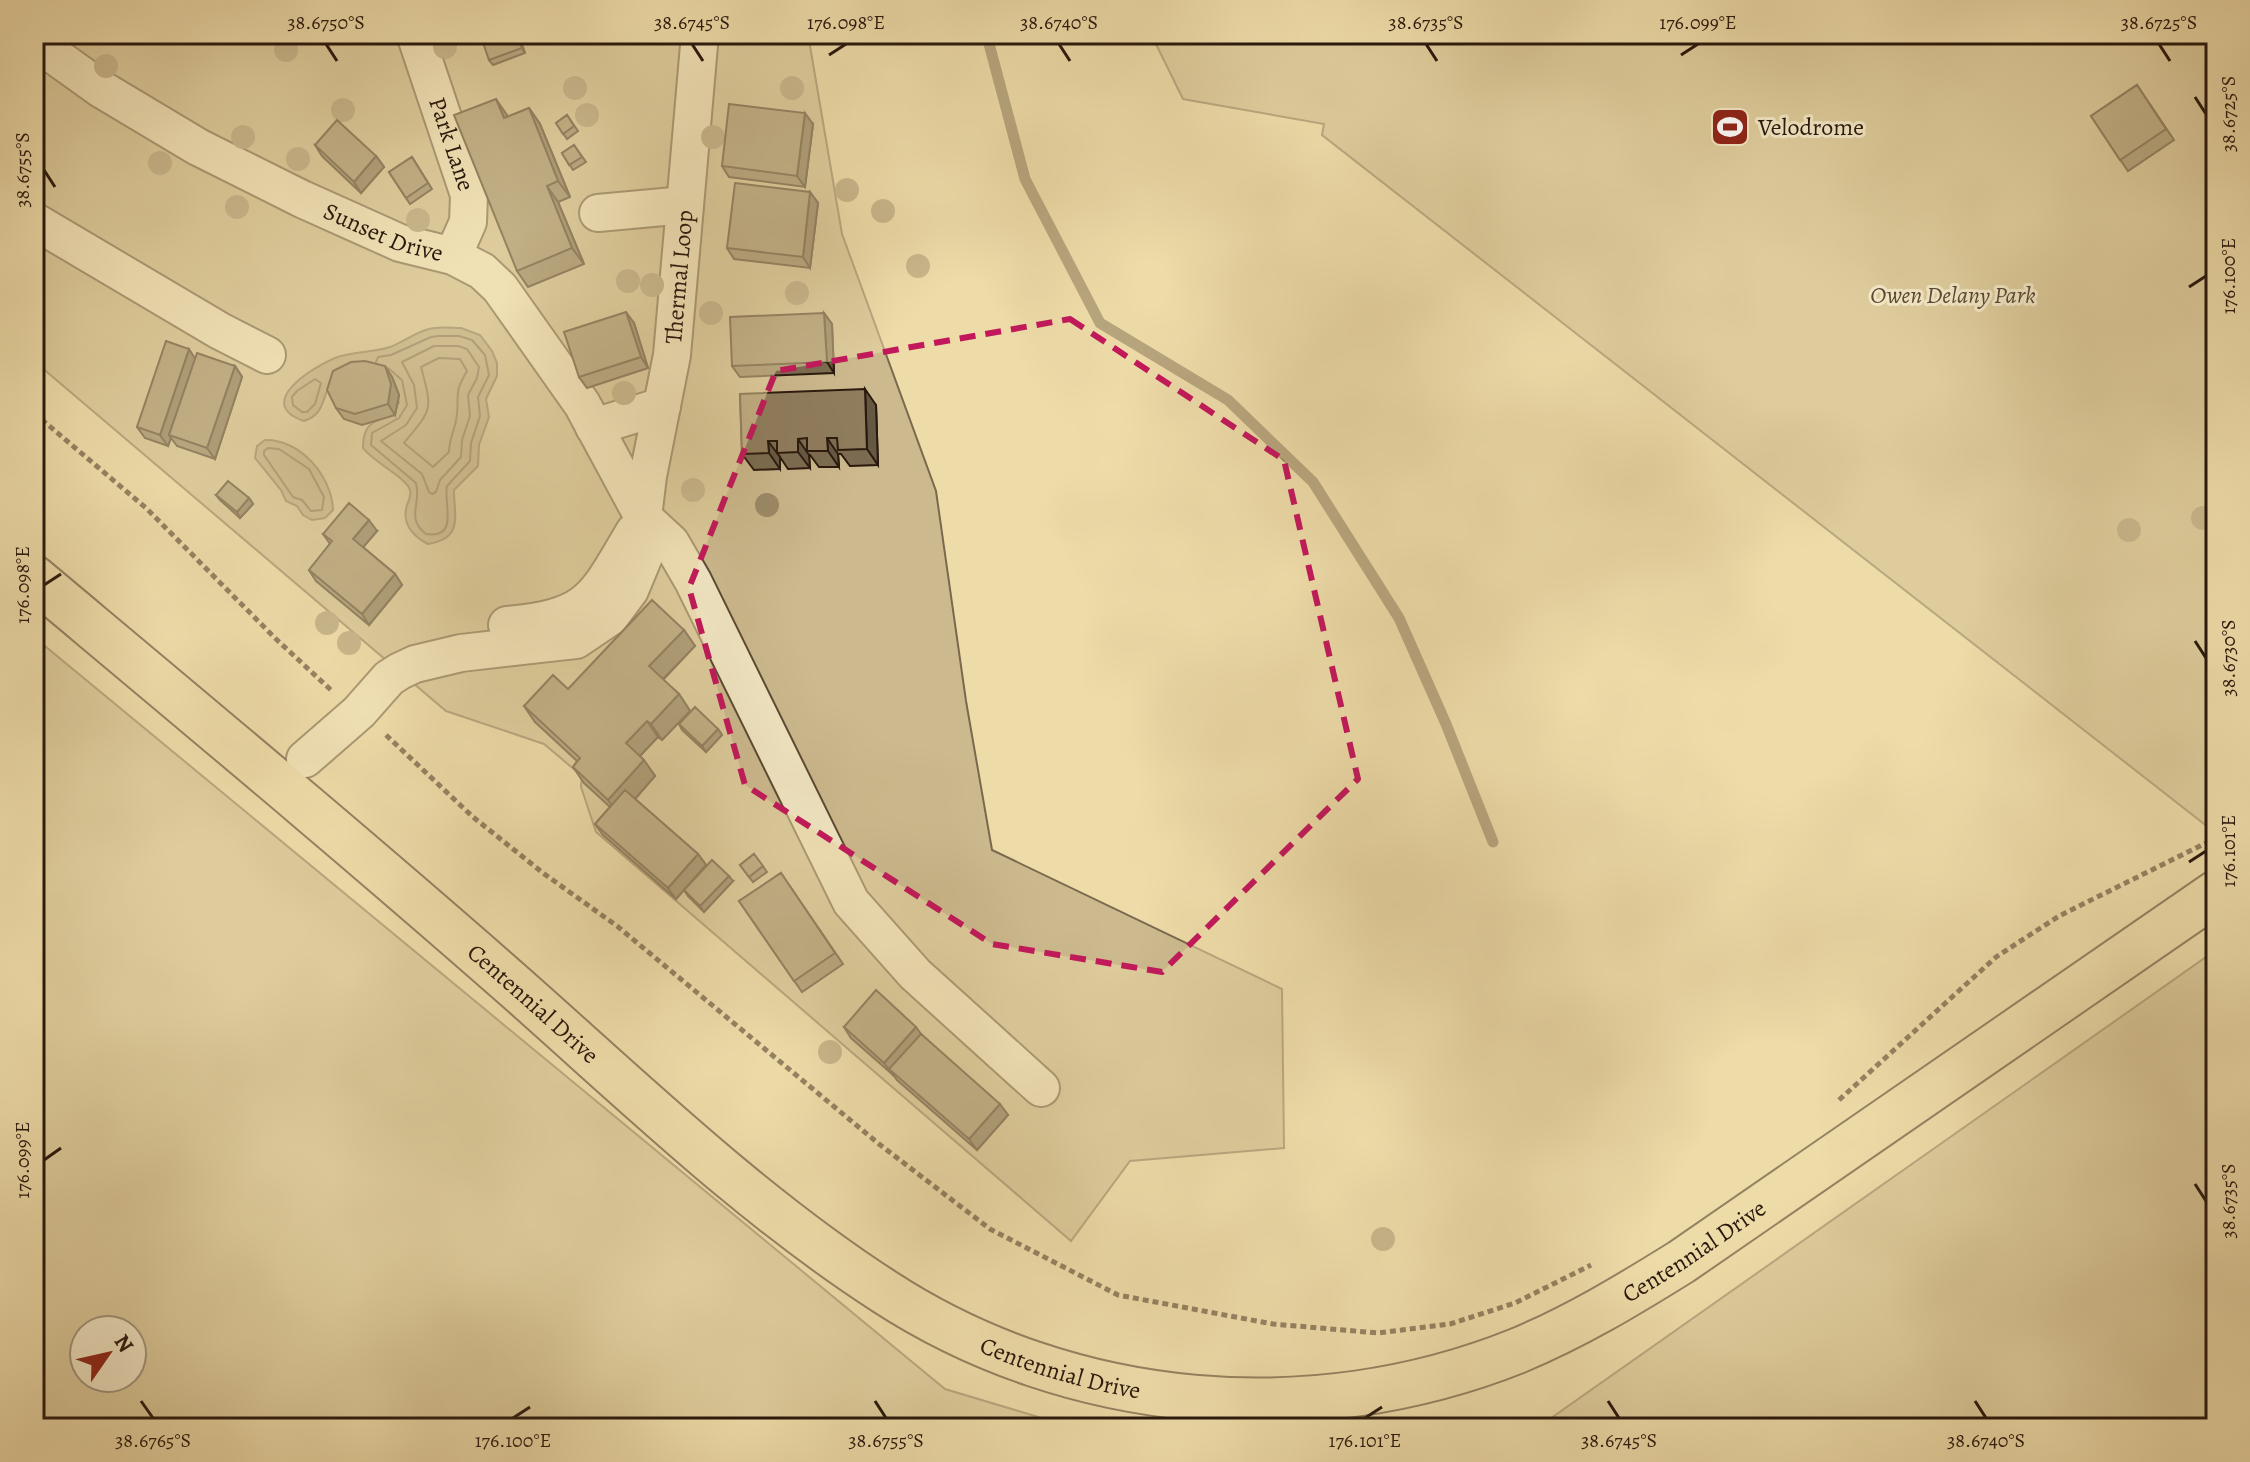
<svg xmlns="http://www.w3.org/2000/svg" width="2250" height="1462" font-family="Alegreya,serif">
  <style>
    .green { fill: #ccba8e; stroke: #7a694e; stroke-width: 2; fill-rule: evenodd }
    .water { fill: #aa9973; stroke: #76654a; stroke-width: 2 }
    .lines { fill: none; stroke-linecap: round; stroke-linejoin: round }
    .shore { stroke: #6a5840; stroke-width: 2 }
    .stream { stroke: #76654a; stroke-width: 11 }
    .minor-casing { stroke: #5a4934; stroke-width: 40 }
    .major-casing { stroke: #29180d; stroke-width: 48 }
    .path { stroke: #29180d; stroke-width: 5; stroke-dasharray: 6 4; stroke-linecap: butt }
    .minor { stroke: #f3e8c6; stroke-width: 36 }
    .major { stroke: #eddba8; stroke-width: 44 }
    .tree { fill: #9c8b68 }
    .wall { fill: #7b6c51; stroke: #29180d; stroke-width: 2 }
    .shaded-wall { fill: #645842; stroke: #29180d; stroke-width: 2 }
    .building { fill: #8f7d5e; stroke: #29180d; stroke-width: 2 }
    .marked { fill: none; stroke: #c2185b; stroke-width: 6; stroke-dasharray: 16 10; stroke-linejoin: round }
    .ticks { fill: none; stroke: #29180d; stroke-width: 3 }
    .labels { text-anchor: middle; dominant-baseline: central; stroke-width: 6; stroke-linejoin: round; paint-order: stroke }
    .poi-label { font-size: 24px; fill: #29180d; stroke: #f3e8c6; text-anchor: start }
    .street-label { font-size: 24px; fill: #29180d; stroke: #f3e8c6 }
    .park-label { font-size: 24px; font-style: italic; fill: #5a4934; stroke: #f3e8c6 }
    .neatline { fill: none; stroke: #29180d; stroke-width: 3 }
    .ticks-label { font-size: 20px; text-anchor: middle; fill: #29180d }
  </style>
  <rect width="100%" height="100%" fill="#eddba8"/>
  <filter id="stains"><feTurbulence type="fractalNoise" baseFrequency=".0025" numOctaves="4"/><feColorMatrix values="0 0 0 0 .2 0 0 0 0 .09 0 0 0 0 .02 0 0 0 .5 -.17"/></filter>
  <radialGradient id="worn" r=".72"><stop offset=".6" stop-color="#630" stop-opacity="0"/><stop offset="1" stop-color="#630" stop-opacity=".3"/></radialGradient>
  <path class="green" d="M34,34H808L842,234L936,491L966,701L992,850L1282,989L1284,1148L1130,1161L1071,1241L596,832L581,787L582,776L544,744L446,711L34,361Z
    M1151,34H2216V822L2208,827L1322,135L1324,124L1183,99Z
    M34,637L945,1389L1075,1428H34ZM84,1330H132V1378H84Z
    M2216,950V1428H1537Z"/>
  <path class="water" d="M461,328L480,335L492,351L497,363V376L486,399L489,417L479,445L478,466L454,490C454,516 464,538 428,544C414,537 403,525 406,509C407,502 412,497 410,490C407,478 373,462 363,448C363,413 384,427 399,403L395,384L386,376L328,388C322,403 322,415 304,421C254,404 311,368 335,358C352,351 372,353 390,347C403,342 416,332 429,329C439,326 451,328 461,328Z
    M265,440C300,439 332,476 333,510L325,518L312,520L303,515L297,506L286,501L281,490L255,458L257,446Z"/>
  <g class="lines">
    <path class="shore" d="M434,346H458L467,349L479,367L477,378L468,395L470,416L462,440L461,457L440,480L436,492L432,494L429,492L422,474L381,441L406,425L417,408L414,385L402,362Z
      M439,358L460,359L467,371C454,393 459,393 457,414C456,428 449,438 449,452L433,467L404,443C432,409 433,411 421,367Z
      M376,362L378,357L391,355L431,337L438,336H459L472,340L485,355L489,375L478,397L480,416L471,443L470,461L447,486C443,503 460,539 426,534C405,518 422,503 416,483L371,445L372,433L399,418L407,405L402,380L388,368
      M315,379L321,383L315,404L307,412H302L293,405L292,397L297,391Z
      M268,448L279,449L309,469L324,497L322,510L311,511L302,500L293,497L264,455V451Z"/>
    <path class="stream" d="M990,34L988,40L1025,179L1100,323L1228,400L1313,482L1399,618L1446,724L1493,842"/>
    <defs>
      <g id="minor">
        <path id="s1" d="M415,34L469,195L468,222L453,256"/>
        <path id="s2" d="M34,41L101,89L198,147L302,199L400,243L453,256L482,271L500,288L582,404L643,517L671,543L693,581L851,902L915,974L1041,1088"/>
        <path d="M598,213L685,205"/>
        <path d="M34,221L220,331L267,355"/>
        <path d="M594,427L662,406"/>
        <path d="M507,625C591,617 594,599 634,532"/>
        <path id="s3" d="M305,759L359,712L389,678L400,671L415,664L461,653L576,640L610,617L630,590L647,549L643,517L648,476L672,355L700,34"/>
      </g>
      <g id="major">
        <path id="s4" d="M34,578C195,713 356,847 514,986C634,1092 750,1205 885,1292C1071,1413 1312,1433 1517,1351C1575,1327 1628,1295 1681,1262L2216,893"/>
      </g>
    </defs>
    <use href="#minor" class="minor-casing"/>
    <use href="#major" class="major-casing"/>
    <path class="path" d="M34,413L146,508L276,639L332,691
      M386,735L473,817L543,873L617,926L879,1144L990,1229L1118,1295L1273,1324L1378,1333L1450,1324L1515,1303L1591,1265
      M1839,1100L1996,957L2059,916L2216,838"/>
    <use href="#minor" class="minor"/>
    <use href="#major" class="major"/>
  </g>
  <g class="tree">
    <circle cx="445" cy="47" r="12"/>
    <circle cx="286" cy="50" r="12"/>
    <circle cx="106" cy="66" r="12"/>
    <circle cx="575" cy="88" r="12"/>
    <circle cx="792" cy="88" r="12"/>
    <circle cx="343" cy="110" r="12"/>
    <circle cx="587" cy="115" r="12"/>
    <circle cx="243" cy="137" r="12"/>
    <circle cx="713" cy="137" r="12"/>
    <circle cx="298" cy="159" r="12"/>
    <circle cx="160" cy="163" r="12"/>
    <circle cx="847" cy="190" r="12"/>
    <circle cx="237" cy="207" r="12"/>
    <circle cx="883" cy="211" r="12"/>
    <circle cx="418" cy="220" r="12"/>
    <circle cx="918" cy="266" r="12"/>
    <circle cx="628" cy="281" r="12"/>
    <circle cx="652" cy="285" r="12"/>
    <circle cx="797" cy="293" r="12"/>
    <circle cx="711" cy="313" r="12"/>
    <circle cx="624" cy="393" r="12"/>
    <circle cx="693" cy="490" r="12"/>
    <circle cx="767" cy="505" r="12"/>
    <circle cx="2203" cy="518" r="12"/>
    <circle cx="2129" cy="530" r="12"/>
    <circle cx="327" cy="623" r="12"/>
    <circle cx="349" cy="643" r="12"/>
    <circle cx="830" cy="1052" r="12"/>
    <circle cx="1383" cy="1239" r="12"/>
  </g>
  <path class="wall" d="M518,34L525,53L493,65L489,60Z
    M2137,85L2174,140L2128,171L2091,116Z
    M529,108L540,124L570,197L558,202L584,264L528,287L517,271L508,117Z
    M567,115L578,131L567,139L556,123Z
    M813,124L805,187L729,177L722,166Z
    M315,145L376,156L384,167L361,193L322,156Z
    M574,145L586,162L573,170L562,153Z
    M412,157L432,189L410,204L389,172Z
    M810,192L818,203L810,268L734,259L727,248Z
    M824,313L832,324L834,373L740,377L732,366Z
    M634,323L648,368L587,388L579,377Z
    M195,358L235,366L242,377L215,459L177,446L171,438L168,446L145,438L137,427Z
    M392,377L399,395L395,415L362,425L344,419L336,408Z
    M740,394L876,405L878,465L850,466L841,454H838L839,467H819L810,455H809L810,468L788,469L780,457V469L754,470L742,454Z
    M216,495L249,498L253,504L240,518L220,500Z
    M377,531L363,547L395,574L402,585L369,625L316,581L309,570L330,544L323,534Z
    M684,630L695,646L663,680L679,694L690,711L662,740L658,737L640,756L655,776L635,799L698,854L706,865L689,885L733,881L704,912L688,896L684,890L676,899L603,835L595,824L610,807L584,783L573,767L577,761L535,722L524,706L568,689Z
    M679,724L718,729L722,735L706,752L682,730Z
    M754,854L767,872L753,882L740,865Z
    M781,873L843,964L802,992L739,901Z
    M844,1027L921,1034L1008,1115L977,1150L897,1080L892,1073V1074L851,1038Z"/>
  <path class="shaded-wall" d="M516,34H518L525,53L522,48Z
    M496,99L507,115L515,134L504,118Z
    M529,108L540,124L570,197L558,181Z
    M805,113L813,124L805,187L797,176Z
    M376,156L384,167L361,193L354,182Z
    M547,186L558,202L584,264L572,248Z
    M810,192L818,203L810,268L803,257Z
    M626,312L634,323L648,368L641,357Z
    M824,313L832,324L834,373L827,362Z
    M189,349L196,360L169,435L171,438L168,446L160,435Z
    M235,366L242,377L215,459L207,448Z
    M385,366L392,377L399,395L395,415L388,404Z
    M865,389L876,405L878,465L867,449Z
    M827,438L838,454L839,467L828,451Z
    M798,439L809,455L810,468L798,452Z
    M768,441L780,457V469L769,453Z
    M249,498L253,504L240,518L237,512Z
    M369,520L377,531L361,550L353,539Z
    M395,574L402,585L369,625L362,614Z
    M684,630L695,646L660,682L649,666Z
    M679,694L690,711L662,740L651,724Z
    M647,721L658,737L637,759L626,743Z
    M718,729L722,735L706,752L702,746Z
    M644,760L655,776L620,816L608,800Z
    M698,854L706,865L676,899L668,888Z
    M729,876L733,881L704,912L700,906Z
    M916,1027L924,1038L889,1069L892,1073V1074L884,1063Z
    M1000,1104L1008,1115L977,1150L969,1139Z"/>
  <path class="building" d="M480,34H516L522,48L489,60Z
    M2137,85L2166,129L2120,160L2091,116Z
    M496,99L504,118L529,108L558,181L547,186L572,248L517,271L454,115Z
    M729,104L805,113L797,176L722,166Z
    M567,115L574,126L563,134L556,123Z
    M337,120L376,156L354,182L315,145Z
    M574,145L582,157L569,165L562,153Z
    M412,157L428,183L406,198L389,172Z
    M735,183L810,192L803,257L727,248Z
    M626,312L641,357L579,377L564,332Z
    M824,313L827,362L732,366L730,317Z
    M166,341L189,349L160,435L137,427Z
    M197,353L235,366L207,448L169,435Z
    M365,361L385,366L391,384L388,404L355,414L336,408L327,390L333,371L351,362Z
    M865,389L867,449L838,450L837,438H827L828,451H807V438L798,439V452L777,453V441H768L769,453L742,454L740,394Z
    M228,481L249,498L237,512L216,495Z
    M349,503L369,520L353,539L395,574L362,614L309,570L332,541L323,534Z
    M652,600L684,630L649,666L679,694L651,724L647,721L626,743L644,760L608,800L573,767L580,758L524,706L553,675L568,689Z
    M695,707L718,729L702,746L679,724Z
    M625,790L698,854L668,888L595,824Z
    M754,854L763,866L749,877L740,865Z
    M712,860L729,876L700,906L684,890Z
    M781,873L835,953L794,981L739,901Z
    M876,990L916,1027L884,1063L844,1027Z
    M921,1034L1000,1104L969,1139L889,1069Z"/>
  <path d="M0 0H2250V1462H0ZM1070,319L1284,460L1358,779L1162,972L992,944L745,785L689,588L776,371Z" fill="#eddba8" fill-opacity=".55" fill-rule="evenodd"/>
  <path class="marked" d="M1070,319L1284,460L1358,779L1162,972L992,944L745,785L689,588L776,371Z"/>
  <path class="ticks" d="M326,44L337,61M692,44L703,61M1059,44L1070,61M1426,44L1437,61M2159,44L2170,61M829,55L846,44M1681,55L1698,44M2195,97L2206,114M44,170L55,187M2189,287L2206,276M44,585L61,574M2195,641L2206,658M2189,862L2206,851M44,1160L61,1148M2195,1184L2206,1201M141,1401L153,1418M875,1401L886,1418M1608,1401L1619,1418M1975,1401L1986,1418M513,1418L530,1407M1365,1418L1382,1407"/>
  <defs>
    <symbol id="stadium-square" viewBox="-11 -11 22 22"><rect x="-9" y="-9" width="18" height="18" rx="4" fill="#8f2418" stroke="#f3e8c6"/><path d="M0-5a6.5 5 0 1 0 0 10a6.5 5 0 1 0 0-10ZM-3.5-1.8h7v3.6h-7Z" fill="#fff"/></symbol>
  </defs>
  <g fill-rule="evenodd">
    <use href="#stadium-square" x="1708" y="105" width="44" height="44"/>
  </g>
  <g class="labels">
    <g class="poi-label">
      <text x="1758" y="127">Velodrome</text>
    </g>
    <g class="street-label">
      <text stroke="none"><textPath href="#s1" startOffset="116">Park Lane</textPath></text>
      <text stroke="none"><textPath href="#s2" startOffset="400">Sunset Drive</textPath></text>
      <text stroke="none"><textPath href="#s3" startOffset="704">Thermal Loop</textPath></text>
      <text stroke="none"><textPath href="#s4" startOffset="656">Centennial Drive</textPath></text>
      <text stroke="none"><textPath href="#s4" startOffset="1974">Centennial Drive</textPath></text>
      <text stroke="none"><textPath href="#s4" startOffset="1304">Centennial Drive</textPath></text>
    </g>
    <g class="park-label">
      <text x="1953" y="295">Owen Delany Park</text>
    </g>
  </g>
  <rect width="2250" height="1462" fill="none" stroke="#eddba8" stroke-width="88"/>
  <g transform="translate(108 1354) rotate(56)"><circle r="38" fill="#f3e8c6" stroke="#a2957c" stroke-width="2"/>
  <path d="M0-6L14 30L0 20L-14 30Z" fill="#8f2418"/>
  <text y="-12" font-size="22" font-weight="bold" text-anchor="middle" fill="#29180d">N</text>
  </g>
  <rect x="44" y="44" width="2162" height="1374" class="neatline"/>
  <g class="ticks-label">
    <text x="326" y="29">38.6750°S</text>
    <text x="692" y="29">38.6745°S</text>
    <text x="846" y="29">176.098°E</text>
    <text x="1059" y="29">38.6740°S</text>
    <text x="1426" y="29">38.6735°S</text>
    <text x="1698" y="29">176.099°E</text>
    <text x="2159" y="29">38.6725°S</text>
    <text transform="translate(2228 114) rotate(-90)" y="7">38.6725°S</text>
    <text transform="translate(22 170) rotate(-90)" y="7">38.6755°S</text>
    <text transform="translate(2228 276) rotate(-90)" y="7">176.100°E</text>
    <text transform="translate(22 585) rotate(-90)" y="7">176.098°E</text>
    <text transform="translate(2228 658) rotate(-90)" y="7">38.6730°S</text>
    <text transform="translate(2228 851) rotate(-90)" y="7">176.101°E</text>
    <text transform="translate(22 1160) rotate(-90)" y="7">176.099°E</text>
    <text transform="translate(2228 1201) rotate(-90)" y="7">38.6735°S</text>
    <text x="153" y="1447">38.6765°S</text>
    <text x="513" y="1447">176.100°E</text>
    <text x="886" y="1447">38.6755°S</text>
    <text x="1365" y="1447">176.101°E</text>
    <text x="1619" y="1447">38.6745°S</text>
    <text x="1986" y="1447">38.6740°S</text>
  </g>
  <rect width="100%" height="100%" filter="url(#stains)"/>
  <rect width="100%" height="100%" fill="url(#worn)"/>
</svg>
